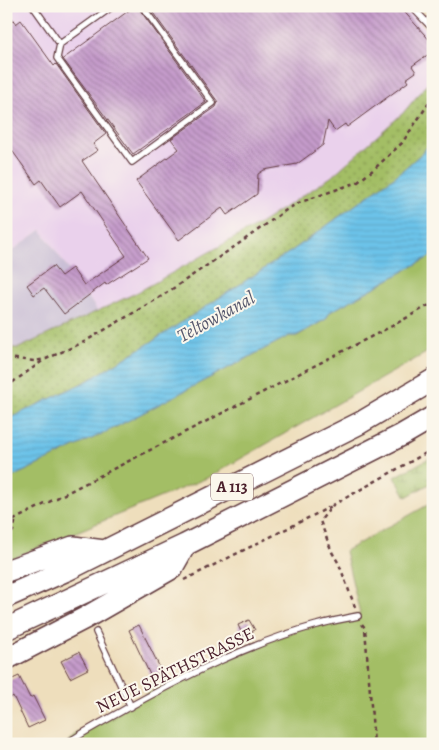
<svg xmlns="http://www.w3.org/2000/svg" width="439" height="750" font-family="Alegreya,serif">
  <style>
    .built { fill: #ead1ec }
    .industrial { fill: #cabfd6 }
    .grass { fill: #a3be65; stroke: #766e48 }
    .wetland { fill: url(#wetland-marsh); stroke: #766e48 }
    .park { fill: url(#park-dots); stroke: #766e48 }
    .water { fill: url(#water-rules); stroke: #5b718a }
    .building { fill: url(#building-back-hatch) }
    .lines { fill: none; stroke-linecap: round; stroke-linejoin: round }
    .service-casing { stroke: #633c41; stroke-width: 8 }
    .motorway-casing { stroke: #633c41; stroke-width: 24 }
    .path { stroke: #633c41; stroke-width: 2.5; stroke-dasharray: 4 4; stroke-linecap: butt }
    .service { stroke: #fff; stroke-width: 5.5 }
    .motorway { stroke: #fff; stroke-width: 21 }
    .labels { text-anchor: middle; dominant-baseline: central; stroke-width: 4; stroke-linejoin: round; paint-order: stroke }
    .shield { fill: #fbf7ec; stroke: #7f6065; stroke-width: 1 }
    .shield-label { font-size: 16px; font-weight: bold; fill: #4a1f2b }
    .street-label { font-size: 18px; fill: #4a1f2b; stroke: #fbf7ec }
    .water-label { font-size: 19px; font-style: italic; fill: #56586e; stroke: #fbf7ec }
  </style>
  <defs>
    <pattern id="wetland-marsh" width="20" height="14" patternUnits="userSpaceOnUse" patternTransform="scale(1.25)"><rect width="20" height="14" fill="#a3be65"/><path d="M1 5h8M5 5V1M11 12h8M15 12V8" fill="none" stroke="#879a53"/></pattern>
    <pattern id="park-dots" width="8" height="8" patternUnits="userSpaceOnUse" patternTransform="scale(1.25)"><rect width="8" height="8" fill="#a3be65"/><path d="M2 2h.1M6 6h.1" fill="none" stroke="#879a53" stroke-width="1.8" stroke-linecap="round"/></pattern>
    <pattern id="water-rules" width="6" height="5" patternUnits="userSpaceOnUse" patternTransform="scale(1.25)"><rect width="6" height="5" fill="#6cc3e9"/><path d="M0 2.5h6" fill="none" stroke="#5fa7c8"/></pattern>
    <pattern id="building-back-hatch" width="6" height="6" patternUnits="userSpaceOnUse" patternTransform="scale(1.25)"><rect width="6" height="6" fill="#c59bcb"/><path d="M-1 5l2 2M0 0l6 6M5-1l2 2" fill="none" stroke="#a27ea5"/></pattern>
  </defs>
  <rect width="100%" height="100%" fill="#fbf7ec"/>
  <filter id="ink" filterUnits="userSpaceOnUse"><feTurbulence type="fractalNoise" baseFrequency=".02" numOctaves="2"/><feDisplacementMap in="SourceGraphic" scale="10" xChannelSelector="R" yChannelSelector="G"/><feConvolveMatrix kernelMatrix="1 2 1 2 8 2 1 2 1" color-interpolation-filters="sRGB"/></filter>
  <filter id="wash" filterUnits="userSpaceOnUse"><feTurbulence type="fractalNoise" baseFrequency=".0096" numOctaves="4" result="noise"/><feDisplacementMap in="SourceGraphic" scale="20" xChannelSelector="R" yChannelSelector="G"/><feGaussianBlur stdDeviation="1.12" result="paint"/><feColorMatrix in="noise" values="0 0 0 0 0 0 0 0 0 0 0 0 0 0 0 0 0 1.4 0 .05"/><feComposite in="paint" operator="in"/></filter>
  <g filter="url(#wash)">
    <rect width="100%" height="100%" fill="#eedebc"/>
    <path class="built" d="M6,6H405L433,36V77L403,113L331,177L261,223L138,292L99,313L41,230L6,255Z"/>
    <path class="industrial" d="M41,230L99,313L19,348H6V255Z"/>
    <path class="grass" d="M433,255V349L207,478L6,561V480L112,429L289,336H297L326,319L330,312Z
      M433,502V744H66L74,735L156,689L236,653L308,626L360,614L345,551Z"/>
    <path class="wetland" d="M433,456V482L406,497L395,477Z"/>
    <path class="park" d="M433,77V141L421,154L397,175L293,250L153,341L89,380L6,420V348H19L138,292L261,223L331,177L403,113Z"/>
    <path class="water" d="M433,141V255L330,312L326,319L296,336H289L112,429L6,480V420L89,380L153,341L293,250L397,175L421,154Z"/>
    <g id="blocks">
      <path class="building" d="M135,6H137L206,102L133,154L63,59Z
        M148,6H399L433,44V51L412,66L416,72L406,79L408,82L347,127L345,124L335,131L328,121L323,145L297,164L264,170L258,174L257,194L227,215L222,208L179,240L136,181L179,149L171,139L216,107L218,102Z
        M6,10L16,24L21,20L54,66L56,64L106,134L93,144L98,150L82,161L148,258L106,285L105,283L64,314L44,288L34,295L27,285L53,266L61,276L72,268L84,285L126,256L82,191L60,207L41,180L36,184L6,142Z
        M249,620L255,630L243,636L238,625Z
        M139,625L162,672L151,677L129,630Z
        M79,652L88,669L70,678L61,661Z
        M19,676L30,698L33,696L45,720L28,728L13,696L10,698L6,689V682Z"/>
    </g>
  </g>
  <g filter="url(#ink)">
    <use href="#blocks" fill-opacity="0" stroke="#633c41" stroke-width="1"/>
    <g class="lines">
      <defs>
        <path id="service" d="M33,6L60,44L113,6
          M411,6L433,29
          M60,44L57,58L132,162L213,103L142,6
          M96,632L131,707
          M6,741L8,744
          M66,744C86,730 108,719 129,707C189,674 251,643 317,625C330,621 344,619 358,616"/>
        <path id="motorway" d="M6,571L73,547L104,551
          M6,597L67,570L360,423L433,380
          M6,629L185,545L402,435L433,417
          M6,659L85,618L172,568L185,545"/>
      </defs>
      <use href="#service" class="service-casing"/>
      <use href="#motorway" class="motorway-casing"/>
      <path class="path" d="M6,358L34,361L46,359L84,342L162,296L237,245L289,208L301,202L358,182L374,169L402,143L433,97
        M6,387L44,360
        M6,524L392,326L433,303
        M6,539L13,531L16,519
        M184,580L332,506
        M355,607L339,564L332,552L320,521L333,505L433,449
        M362,624L365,628L374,744"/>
      <use href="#service" class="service"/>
      <use href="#motorway" class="motorway"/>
    </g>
  </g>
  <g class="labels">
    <rect class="shield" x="211" y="473.5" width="42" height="27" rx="4"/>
    <g class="shield-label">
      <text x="232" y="487">A 113</text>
    </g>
    <g class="street-label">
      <text transform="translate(175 670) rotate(-26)">NEUE SPÄTHSTRASSE</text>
    </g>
    <g class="water-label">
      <text transform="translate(216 317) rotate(-29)">Teltowkanal</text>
    </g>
  </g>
  <rect width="439" height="750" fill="none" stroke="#fbf7ec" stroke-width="25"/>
</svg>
